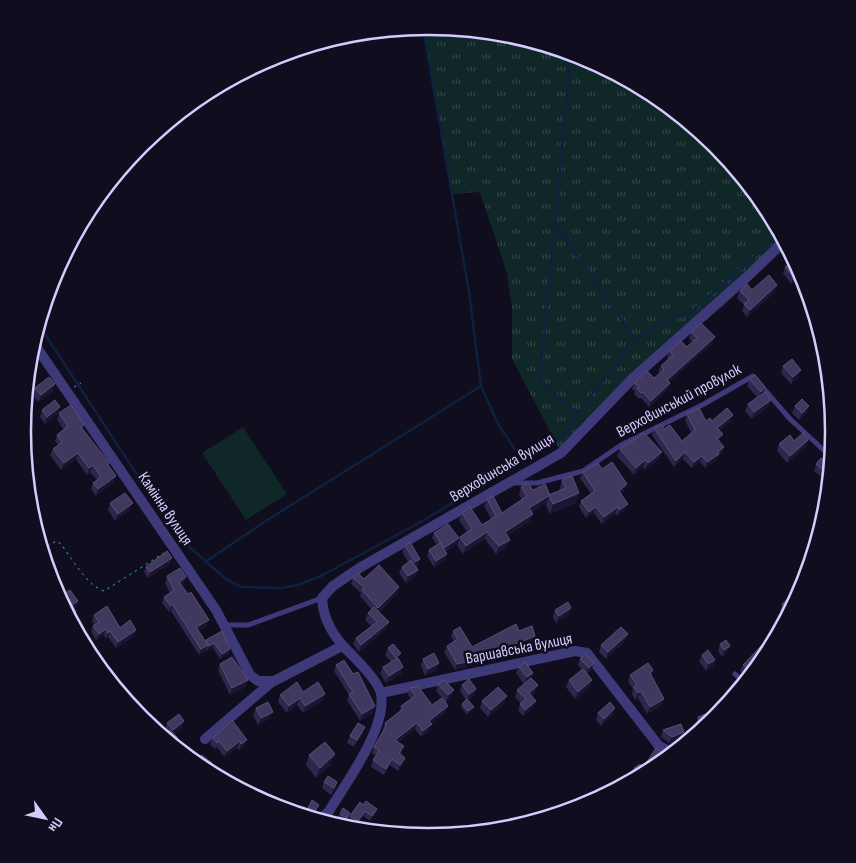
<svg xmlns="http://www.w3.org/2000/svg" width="856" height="863" font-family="'Sofia Sans Condensed',sans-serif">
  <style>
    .grass { fill: url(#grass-tufts) }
    .pitch { fill: #102727 }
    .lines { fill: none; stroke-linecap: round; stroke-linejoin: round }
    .stream { stroke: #0e2141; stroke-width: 2.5 }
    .path { stroke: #33aaa5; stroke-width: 1; stroke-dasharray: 2.5 4; stroke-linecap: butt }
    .lane { stroke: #3e3a7a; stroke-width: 5 }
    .street { stroke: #3e3a7a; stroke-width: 10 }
    .wall { fill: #2e264b }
    .shaded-wall { fill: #1b1531 }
    .building { fill: #40385e; stroke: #574f77 }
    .labels { text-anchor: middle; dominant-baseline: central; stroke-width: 5; stroke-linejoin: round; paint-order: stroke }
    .street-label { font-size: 16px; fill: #d3ccfc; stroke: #100d1e }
    .rim { fill: none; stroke: #d3ccfc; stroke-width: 2.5 }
  </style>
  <defs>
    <pattern id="grass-tufts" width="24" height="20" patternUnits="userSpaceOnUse" patternTransform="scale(1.25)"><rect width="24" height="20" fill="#102727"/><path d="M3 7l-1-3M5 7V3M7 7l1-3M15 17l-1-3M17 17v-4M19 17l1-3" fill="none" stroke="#324547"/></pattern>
  </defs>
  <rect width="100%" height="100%" fill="#100d1e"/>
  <path class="grass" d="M428,26L507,34L583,57L654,95L715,145L765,206L787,247L721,308L649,368L563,456L512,359V309L507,273L480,192L452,194L423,27Z"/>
  <path class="pitch" d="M243,427L287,494L246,520L202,453Z"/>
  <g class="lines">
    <path class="stream" d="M423,27L469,292L481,386L497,422L523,462
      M571,53L540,380L578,414
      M39,325L177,536L227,580L242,587L281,588L298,585L323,575L426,519L552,443L566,432L589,398L636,340L555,224
      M636,340L661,322L689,314L780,234
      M205,562L272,517L481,386"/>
    <path class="path" d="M74,387L81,383
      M138,481L144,477
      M42,550L56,541L60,543C72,558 86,585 104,591L164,553"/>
    <path class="lane" d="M513,483H537L583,471L621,445L704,404L753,376L790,419L831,457
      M225,625H248L322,598
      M735,674L744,682"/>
    <path class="street" d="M33,342L216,610L250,675L258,681H274L342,646
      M381,693L575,651L587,653L659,746L669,751L678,749
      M205,739L273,681
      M320,820L329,811C346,783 387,728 381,694C379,683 359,662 351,654C335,639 323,621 322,598L333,586L361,567L561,453L633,378L749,275L784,241"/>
  </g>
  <path class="wall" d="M794,260L802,275L791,284L783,273L785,267Z
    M752,290L775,292L747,317L742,311L744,305L737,298L740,291Z
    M691,332L713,343L669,382L670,383L668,389L649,407L641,398L639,399L634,394L635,391L632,389L634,383L654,378L660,373L658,372L661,366L668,359L667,357L669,351L687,347L692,342L689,338Z
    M783,366L798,377L791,384L781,373Z
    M749,379L771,400L768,407L752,419L745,411L748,404L757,397L747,386Z
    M35,388L53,391L38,402L33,395Z
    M795,406L807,412L799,420L792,413Z
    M42,410L58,414L45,424L40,417Z
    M59,413L84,424L83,429L109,463L108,466L114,482L96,496L91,489L93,483L97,480L90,472L87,475L76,459L61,470L50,455L53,449L58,445L55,441L57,435L64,430L57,420Z
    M687,414L706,421H731L720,430V440L719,441L724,447L722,453L718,456L717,460L705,468L700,462L692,468L683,459L674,467L652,435L654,428L664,429L682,441L691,433L685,420Z
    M808,440L806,447L787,463L777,451L779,444L794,441Z
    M620,449L659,459L645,470L643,467L634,475L617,456Z
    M816,464L830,466L827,494L823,490L825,483L827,481L814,471Z
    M602,469L627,484L624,491L621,494L628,504L625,510L617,516L615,514L602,524L594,513L586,518L579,507L581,501L591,494L580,478L583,472Z
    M562,480L576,503L550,514L546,505L547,502L532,512L530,521L507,536V547L496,554L485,539L463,554L457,545L460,537L467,532L459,520L462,513L482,525L491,519L484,506L487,499L502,513L522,500L519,494L521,487L550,495L559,491Z
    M110,503L130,510L115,521L108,510Z
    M434,533L457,543L445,552L447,554L444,561L434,567L427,556L429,550L437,545L432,538Z
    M816,544L811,560L808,556L810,548Z
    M405,546L420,559L418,565L416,567L418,570L415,577L406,583L399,573L402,567L408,562L402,552Z
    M170,564L148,578L144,572L146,567Z
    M167,576L184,583L181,585L206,626L198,631L205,642L206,640L222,631L230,649L228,654L220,659L213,648L207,651L206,649L205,651L199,655L171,611L169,612L162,603L164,597L170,593L165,583Z
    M353,578L364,579L397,593L379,612L389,622L386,629L359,652L353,644L356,638L371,626L365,620L368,613L371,609L360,596L361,593L351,584Z
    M798,595L786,619L780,611L782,604Z
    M555,610L569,615L556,623L553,617Z
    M94,615L120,628L134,636L116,648L108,637L106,639L104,635L96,640L91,632L93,626L94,624L92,621Z
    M453,631L472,647L519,631L533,641L508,652L507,654L497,660L494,655L480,662L479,660L464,668L455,670L444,652L447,646L454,642L451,636Z
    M628,634L625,641L606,659L599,652L601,645Z
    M720,644L727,653L722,657L718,651Z
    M388,648L399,660L403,667L401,674L386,683L380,673L383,667L391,662L385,655Z
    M702,655L715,660L713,666L706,671L699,661Z
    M765,657L748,678L740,671L743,665Z
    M423,659L437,670L425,676L421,666Z
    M580,659L594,663L591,670L587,674L590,687L575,699L566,687L569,680L582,670L578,665Z
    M220,664L248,680L245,687L230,695L218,670Z
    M336,665L373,713L360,721L347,700L349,695L334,671Z
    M519,667L531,678L535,692L531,696L533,708L523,716L518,710L521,703L515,697L517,690L524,684L516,673Z
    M653,670L651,675L664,699L661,706L647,714L638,698L635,700L632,694L633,689L628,682L630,675Z
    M438,684L454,690L451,697L446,702V712L431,723L432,724L429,731L421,737L415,729L398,742L402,753L401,754L405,758L403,764L398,771L390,765L384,775L371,767L373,760L376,756L372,753L374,747L384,731L383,729L385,723L399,713L401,706L411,699L408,695L410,688L432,705L442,698L436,691Z
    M462,685L474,696L468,700L472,710L467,715L461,707L462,704L466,700L460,691Z
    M303,692L325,694L322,701L303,713L297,705L287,713L278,702L280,695Z
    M507,696L504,703L488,717L480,708L482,701Z
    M256,708L270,718L258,725L253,715Z
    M598,713L613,715L601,726L596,720Z
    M698,717L715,718L699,731L696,724Z
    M232,720L244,746L239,750L237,748L224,757L217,747L215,749L210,744L213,738Z
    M167,723L182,728L174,734L178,738L175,746L164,737L167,733L165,730Z
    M365,727L362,734L354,747L347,743L350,736Z
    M663,730L681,739L669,743L661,737Z
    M309,755L331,765L316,778L306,765Z
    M668,757L653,769L635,779L632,775L634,768H643Z
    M324,782H337L335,789L331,795L322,788Z
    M363,805L377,809L375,814L370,821L363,816L356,826L348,821L350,816Z
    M308,808H318L313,816L306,811Z
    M340,814L349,816L346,822L338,817Z"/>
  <path class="shaded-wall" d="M800,272L802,275L791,284L794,277Z
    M777,285L775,292L747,317L750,310Z
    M715,337L713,343L665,386L667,380Z
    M801,370L798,377L791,384L793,377Z
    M670,383L668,389L649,407L651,401Z
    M55,384L53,391L38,402L41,395Z
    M765,387L763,394L758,398L761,392Z
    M771,400L768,407L752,419L754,412Z
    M809,406L807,412L799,420L802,413Z
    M60,407L58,414L45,424L47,417Z
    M733,415L731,421L715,434L717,428Z
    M723,434L720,440L715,445L717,439Z
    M808,440L806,447L787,463L790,456Z
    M724,447L722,453L718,456L717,460L705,468L707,462Z
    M662,452L659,459L645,470L648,463Z
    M685,452L683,459L674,467L676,461Z
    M78,453L76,459L61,470L64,463Z
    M702,456L700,462L692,468L694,462Z
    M645,460L643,467L634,475L636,468Z
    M93,465L90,472L87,475L89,468Z
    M116,476L114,482L96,496L98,489Z
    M627,484L624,491L617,497L619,491Z
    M579,493L576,503L550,514L553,504Z
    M549,495L547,502L526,515L529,508Z
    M133,503L130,510L115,521L118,514Z
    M628,504L625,510L617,516L619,510Z
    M596,507L594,513L586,518L589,512Z
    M618,507L615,514L602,524L604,517Z
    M533,514L530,521L502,539L505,532Z
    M487,532L485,539L463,554L466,546Z
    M459,538L457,543L442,553L444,548Z
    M510,540L507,547L496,554L499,546Z
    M447,554L444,561L434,567L436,561Z
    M172,558L170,564L148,578L150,572Z
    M420,559L418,565L412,569L415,562Z
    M418,570L415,577L406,583L408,576Z
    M186,577L184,583L177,588L179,582Z
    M399,587L397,593L376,614L378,608Z
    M78,601L76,607L70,611L72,605Z
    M173,605L171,611L169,612L171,606Z
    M571,608L569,615L556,623L559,616Z
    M76,612L74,618L71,620L69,616Z
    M209,620L206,626L194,633L196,627Z
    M389,622L386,629L359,652L361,645Z
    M106,629L104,635L96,640L99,634Z
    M136,630L134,636L116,648L118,642Z
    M110,631L108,637L106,639L108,633Z
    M628,634L625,641L606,659L608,652Z
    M535,636L533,641L508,652L507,654L497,660L499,655L508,647Z
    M214,643L213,648L207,651L209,646Z
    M208,645L205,651L199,655L201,649Z
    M730,646L727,653L722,657L724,650Z
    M230,649L228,654L220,659L222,654Z
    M496,649L494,655L480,662L482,656Z
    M481,654L479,660L464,668L455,670L457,664Z
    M715,660L713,666L706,671L708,664Z
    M439,663L437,670L425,676L428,669Z
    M594,663L591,670L586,674L589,668Z
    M403,667L401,674L386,683L389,676Z
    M533,673L531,679L524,684L527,677Z
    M248,680L245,687L230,695L232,688Z
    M592,680L590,687L575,699L578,692Z
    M538,685L535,692L526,700L529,693Z
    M476,689L474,696L467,701L469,694Z
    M454,690L451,697L446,702L448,695Z
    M641,691L638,698L635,700L638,693Z
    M325,694L322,701L303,713L305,706Z
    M507,696L504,703L488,717L491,710Z
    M300,698L297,705L287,713L289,706Z
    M664,699L661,706L647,714L650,707Z
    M536,701L533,708L523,716L525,710Z
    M375,706L373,713L360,721L362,714Z
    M448,706L446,712L426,727L429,721Z
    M474,707L472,710L467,715L468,711Z
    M615,708L613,715L601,726L604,719Z
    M273,712L270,718L258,725L261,718Z
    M184,721L182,728L170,737L173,730Z
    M417,723L415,729L392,746L395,740Z
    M432,724L429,731L421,737L423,731Z
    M365,727L362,734L354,747L357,740Z
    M684,732L681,739L669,743L672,737Z
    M178,738L175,745V746L172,744Z
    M247,740L244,746L239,750L241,744Z
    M240,741L237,748L224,757L227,751Z
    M335,754L331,765L316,778L320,768Z
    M405,758L403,764L398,771L400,765Z
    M392,759L390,765L384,775L386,769Z
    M212,763L209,770L208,771L206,770Z
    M337,782L335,789L331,795L334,788Z
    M377,809L375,814L370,821L372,816Z
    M365,811L363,816L356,826L358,821Z"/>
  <path class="building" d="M794,260L800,272L794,277L785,267Z
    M769,275L777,285L750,310L744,304L749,300L740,291L747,284L752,290Z
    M701,323L715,337L667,380L670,383L651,401L643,392L641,393L637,388L639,386L634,383L647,371L654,378L664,370L661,366L673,355L669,351L681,341L687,347L697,338L691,332Z
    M792,359L801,370L793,377L783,366Z
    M755,375L765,387L761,392L749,379Z
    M49,377L55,384L41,395L35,388Z
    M765,392L771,400L754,412L748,404Z
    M802,399L809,406L802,413L795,406Z
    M55,400L60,407L47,417L42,410Z
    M71,405L84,424L81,427L109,463L108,465L116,476L98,489L93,483L101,477L93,465L89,468L78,453L64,463L53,449L62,442L57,435L68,426L59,413Z
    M699,408L706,421L710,418L712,421L727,408L733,415L717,428L723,434L717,439L724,447L718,452L719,454L707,462L702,456L694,462L685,452L676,461L654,428L662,425L664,429L670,425L682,441L695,430L687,414Z
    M644,433L662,452L648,463L645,460L636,468L620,449Z
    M803,433L808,440L790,456L779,444L790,435L794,441Z
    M821,458L830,466L829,475L816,464Z
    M612,462L627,484L619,491L628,504L619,510L618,507L604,517L596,507L589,512L581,501L595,491L583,472L598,463L602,469Z
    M572,476L579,493L553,504L549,495L566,488L562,480Z
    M829,479L828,486L825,483Z
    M528,483L533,490L545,484L550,495L529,508L533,514L505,532L510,540L499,546L487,532L466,546L460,537L472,529L462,513L470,507L482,525L496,516L487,499L493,496L502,513L527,496L521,487Z
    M125,493L133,503L118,514L110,503Z
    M448,524L459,538L444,548L434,533Z
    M410,542L420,559L415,562L405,546Z
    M440,543L447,554L436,561L429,550Z
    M816,544L813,552L810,548Z
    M167,551L172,558L150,572L146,567Z
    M411,560L418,570L408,576L402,567Z
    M379,565L399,587L378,608L362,590L365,588L353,578L358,573L364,579Z
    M180,568L186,577L179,582L188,594L191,592L209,620L196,627L208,645L201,649L173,605L171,606L164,597L174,590L167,576Z
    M70,590L78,601L72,605L76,612L69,616L59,597Z
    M796,592L798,595L789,613L782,604Z
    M568,602L571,608L559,616L555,610Z
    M107,606L120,628L130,620L136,630L118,642L110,631L108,633L106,629L99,634L93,626L99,622L94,615Z
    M374,607L389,622L361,645L356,638L377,622L368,613Z
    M516,624L519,631L532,626L535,636L508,647L509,648L499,655L496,649L482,656L481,654L466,662L457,664L447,646L458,639L453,631L460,627L472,647Z
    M621,627L628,634L608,652L601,645Z
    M222,631L230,649L222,654L214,643L209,646L206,640Z
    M726,640L730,646L724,650L720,644Z
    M393,644L401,653L396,658L388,648Z
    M761,646L767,653L765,657L752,673L743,665Z
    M708,650L715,660L708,664L702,655Z
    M434,653L439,663L428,669L423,659Z
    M585,654L594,663L589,668L580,659Z
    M232,657L248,680L232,688L220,664Z
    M398,658L403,667L389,676L383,667Z
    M344,660L353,674L358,672L375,706L362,714L349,694L353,692L336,665Z
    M525,662L533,673L527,677L519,667Z
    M648,663L653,670L650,673L664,699L650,707L641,691L638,693L634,687L637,685L630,675Z
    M583,669L592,680L578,692L569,680Z
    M531,678L538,685L529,693L536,701L525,710L520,704L526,699L517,690Z
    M469,679L476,689L469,694L462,685Z
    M444,680L454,690L448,695L438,684Z
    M297,682L303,692L318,682L325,694L305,706L300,698L289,706L280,695Z
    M418,686L432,705L442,698L448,706L429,721L432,724L423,731L417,723L395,740L404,746L399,753L405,758L400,765L392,759L386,769L373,760L379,751L374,747L386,726L385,723L403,709L401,706L415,696L410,688Z
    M498,687L507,696L491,710L482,701Z
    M467,699L474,707L468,711L462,704Z
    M268,702L273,712L261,718L256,708Z
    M610,702L615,708L604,719L598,713Z
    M723,707H724L715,718L707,724L702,727L698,717Z
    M179,714L184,721L173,730L167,723Z
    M232,720L247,740L241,744L240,741L227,751L219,741L217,743L213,738Z
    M358,723L365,727L357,740L350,736Z
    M681,724L684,732L672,737L663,730Z
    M170,730L178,738L172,744L164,736Z
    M325,742L335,754L320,768L309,755Z
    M656,748L668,757L657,765H656L653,769L640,776L634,768L640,764L643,768Z
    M202,755L212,763L206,770L196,763Z
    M328,776L337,782L334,788L324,782Z
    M312,800L319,805L314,812L308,808Z
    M366,801L377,809L372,816L365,811L358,821L350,816L360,802L363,805Z
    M343,808L350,813L347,818L340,814Z"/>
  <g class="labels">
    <g class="street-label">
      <text transform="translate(679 401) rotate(-28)">Верховинський провулок</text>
      <text transform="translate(502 468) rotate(-31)">Верховинська вулиця</text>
      <text transform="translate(165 509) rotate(56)">Камінна вулиця</text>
      <text transform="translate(519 649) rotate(-11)">Варшавська вулиця</text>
    </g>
  </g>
  <path d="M0 0H856V863H0ZM427 35H429A396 396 0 0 1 825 431V432A396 396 0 0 1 429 828H427A396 396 0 0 1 31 432V431A396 396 0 0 1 427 35Z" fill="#100d1e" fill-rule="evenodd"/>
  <path class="rim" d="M427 35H429A396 396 0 0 1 825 431V432A396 396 0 0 1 429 828H427A396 396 0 0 1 31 432V431A396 396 0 0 1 427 35Z"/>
  <g transform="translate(45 818) rotate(123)" stroke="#100d1e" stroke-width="4" paint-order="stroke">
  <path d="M0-4L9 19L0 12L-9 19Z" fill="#d3ccfc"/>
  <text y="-8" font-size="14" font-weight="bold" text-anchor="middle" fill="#d3ccfc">Пн</text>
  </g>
</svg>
